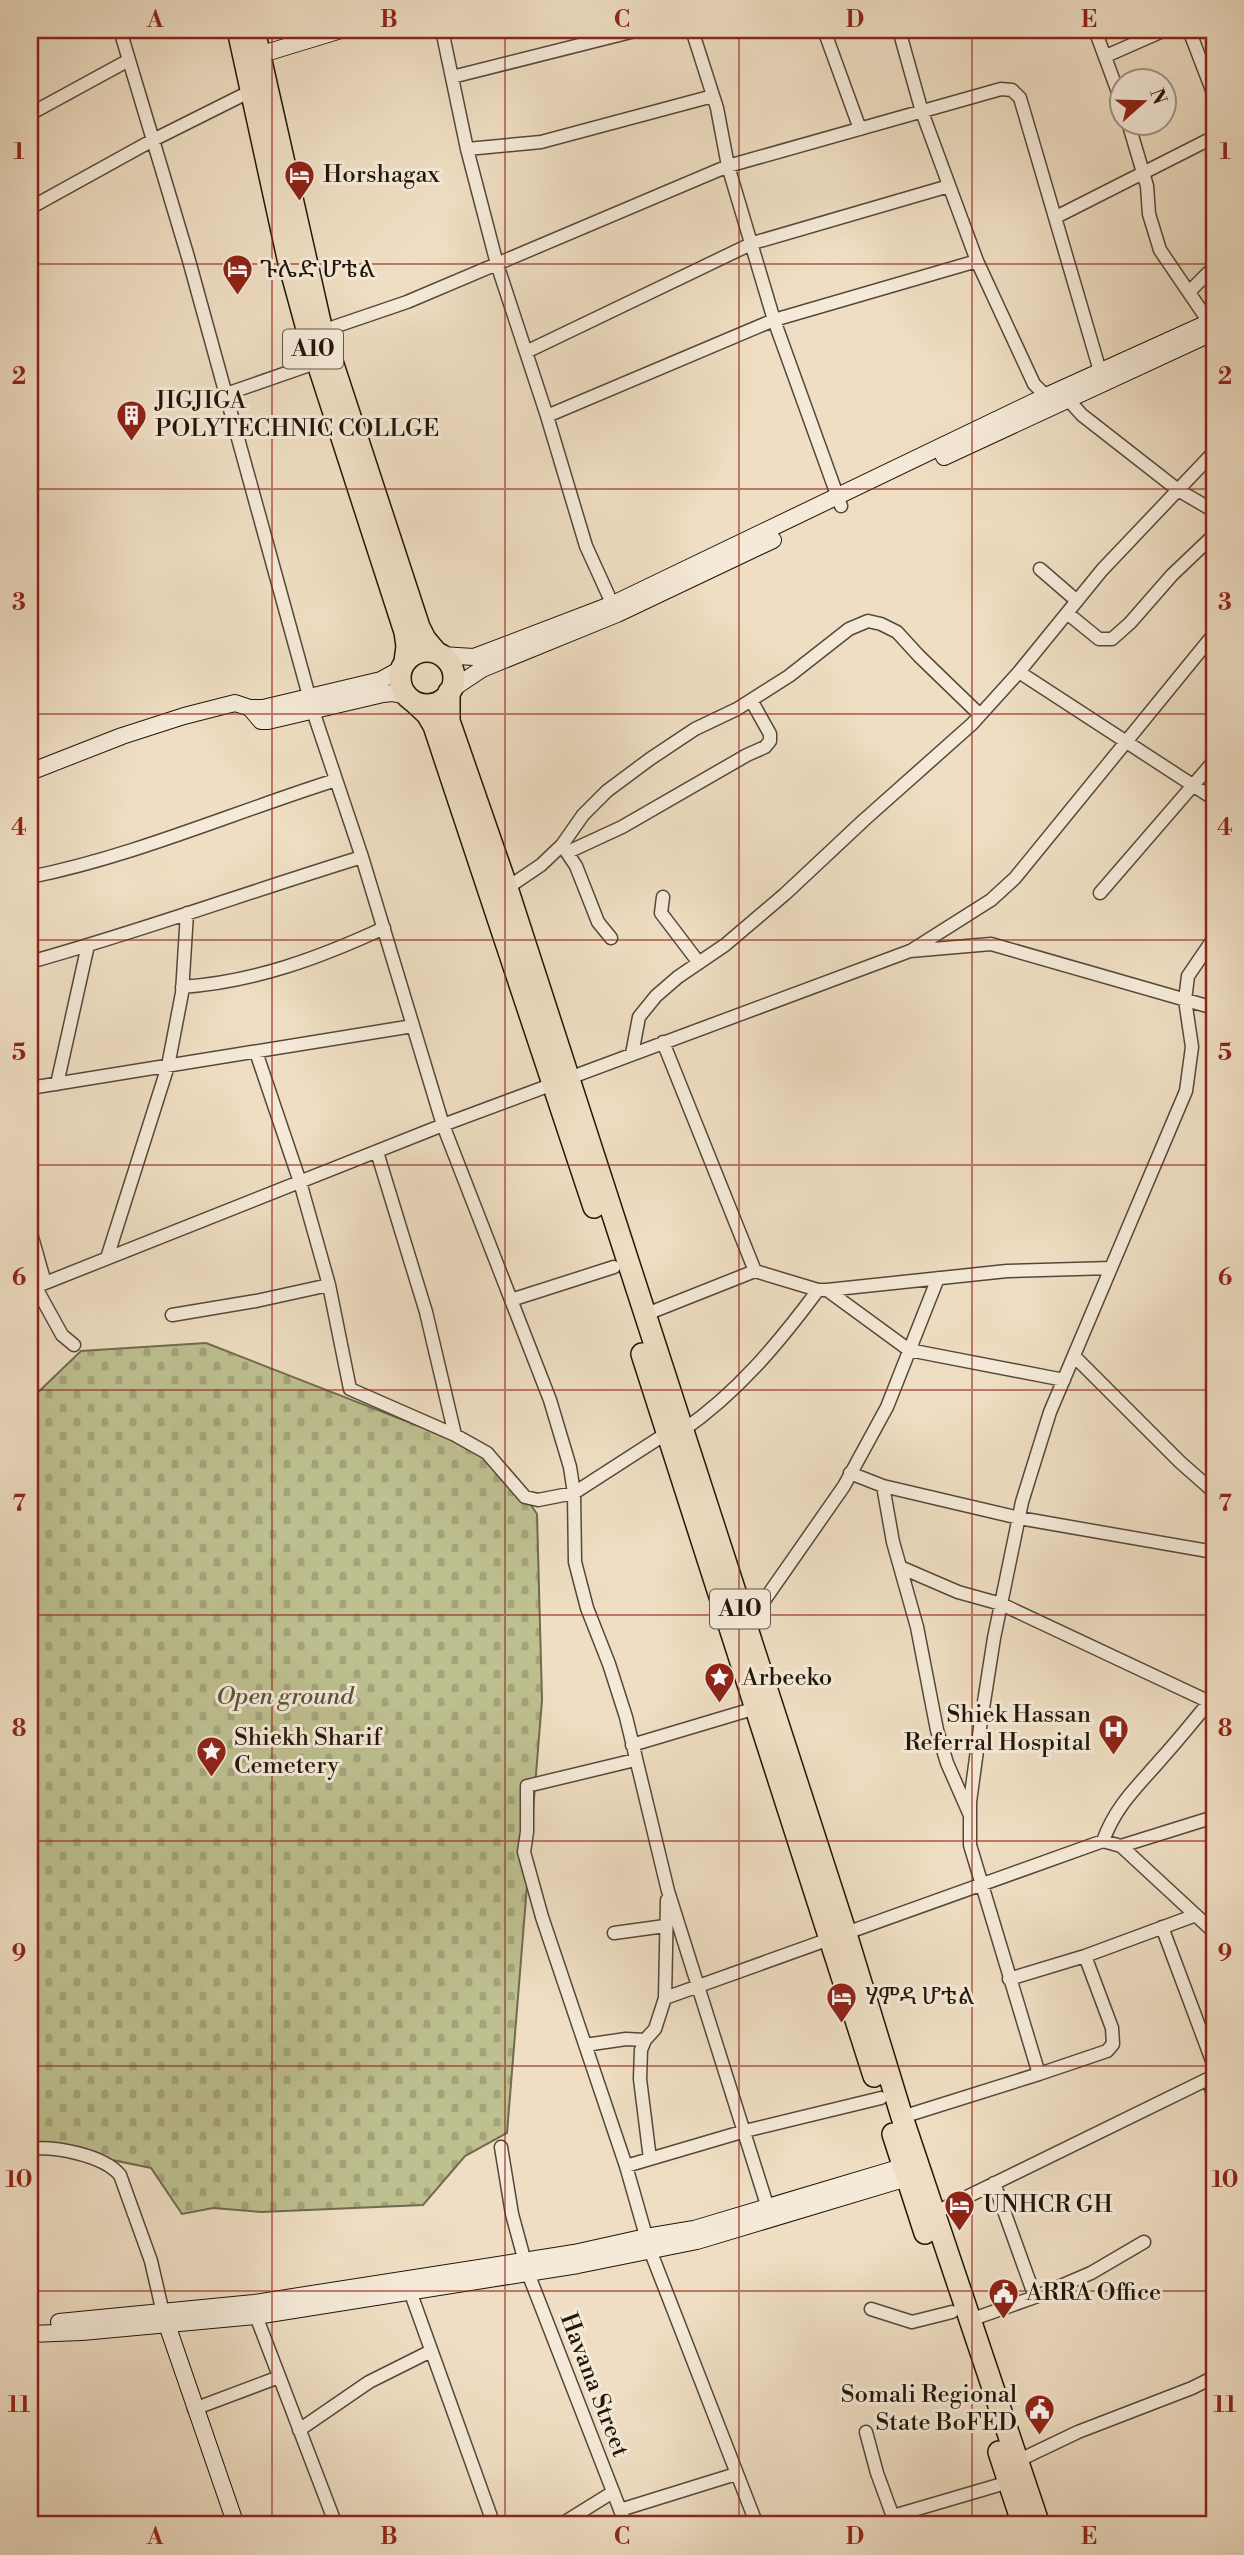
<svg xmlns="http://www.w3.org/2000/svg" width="1244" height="2555" font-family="'Libre Bodoni','Noto Serif Ethiopic',serif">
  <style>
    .cemetery { fill: url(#cemetery-stones); stroke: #706b4e; stroke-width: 2 }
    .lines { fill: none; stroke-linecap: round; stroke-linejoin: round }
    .street-casing { stroke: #554839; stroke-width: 15 }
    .secondary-casing { stroke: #22160b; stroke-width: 18 }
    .highway-casing { stroke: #22160b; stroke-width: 24 }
    .street { stroke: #f5ead8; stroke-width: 12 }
    .secondary { stroke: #f5ead8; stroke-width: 16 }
    .highway { stroke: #efdec3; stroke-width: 21 }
    .grid { fill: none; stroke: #8f2418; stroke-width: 2; stroke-opacity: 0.55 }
    .labels { text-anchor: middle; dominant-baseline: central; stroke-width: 6; stroke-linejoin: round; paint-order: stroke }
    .shield { fill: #f5ead8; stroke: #615648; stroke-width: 2 }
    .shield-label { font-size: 23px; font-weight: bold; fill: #22160b }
    .poi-label { font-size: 24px; fill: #22160b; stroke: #f5ead8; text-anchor: start }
    .park-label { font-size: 24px; font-style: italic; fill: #59523a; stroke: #f5ead8 }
    .street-label { font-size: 24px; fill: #22160b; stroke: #f5ead8 }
    .neatline { fill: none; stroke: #8f2418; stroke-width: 2.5 }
    .grid-label { font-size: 23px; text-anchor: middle; font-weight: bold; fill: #8f2418 }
  </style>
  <defs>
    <pattern id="cemetery-stones" width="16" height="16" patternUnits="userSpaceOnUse" patternTransform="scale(1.75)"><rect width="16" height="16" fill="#bec090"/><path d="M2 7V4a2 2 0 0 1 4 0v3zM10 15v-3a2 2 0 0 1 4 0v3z" fill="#a3a47b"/></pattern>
  </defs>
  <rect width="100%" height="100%" fill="#efdec3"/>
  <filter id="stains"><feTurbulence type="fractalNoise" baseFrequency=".00286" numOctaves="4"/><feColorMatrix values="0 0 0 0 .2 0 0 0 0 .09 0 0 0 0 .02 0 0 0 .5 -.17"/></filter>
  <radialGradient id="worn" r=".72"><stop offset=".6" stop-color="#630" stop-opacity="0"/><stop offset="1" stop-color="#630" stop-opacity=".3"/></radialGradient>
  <path class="cemetery" d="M206,1343L498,1457L537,1514L542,1700L507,2133L465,2156L423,2205L261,2212L213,2208L182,2214L151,2168L39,2145L30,2146V1400L81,1351Z"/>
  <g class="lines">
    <defs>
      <path id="street" d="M120,30L188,257L309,696
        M442,30L467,149L497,264L547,416L586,546L616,612
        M692,30L717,108L728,166L774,320L841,506
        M824,30L860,129
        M899,30L922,112L977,261L1034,384L1046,396L1051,403
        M1095,30L1122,103
        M1189,30L1212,90
        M1106,56L1165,30
        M452,77L639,30
        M30,114L129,60
        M1128,122L1147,186L1149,214L1160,250L1209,322
        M467,149L541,142L713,96
        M30,208L153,140L251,91
        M1056,217L1214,137
        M1189,292L1214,267
        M319,332L407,302L728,166L1001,89L1012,90L1020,98L1100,371
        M526,352L753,243L949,186
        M1062,393L1082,415L1178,490L1214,511
        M226,394L321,361
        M547,416L774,320L977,261
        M1040,569L1077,601
        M1067,613L1099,639H1112L1130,623L1172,575L1214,535
        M1019,672L1214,799
        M313,711L362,857L443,1125L550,1400L570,1467L574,1493L575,1562L587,1608L609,1664L626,1717L668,1891L768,2208
        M564,848L576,866L598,922L611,938
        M568,852L622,827L747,755L765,747L770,741V734L751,700
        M30,877C135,856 234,812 336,780
        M507,888L541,865L562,845L583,815L607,791L650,759L695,729L737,709L789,676L849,629L868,621L881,624L897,632L919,656L980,715
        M1100,893L1214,761
        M663,897L661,913L699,963
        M912,950L991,900L1015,878L1214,634
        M30,962C142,931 251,891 362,857
        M182,987C254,982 319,958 384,928
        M663,1042L755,1271L818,1290H827L1007,1271L1111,1268
        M256,1052L300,1182L329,1285L350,1389L455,1435L487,1453L525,1497L538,1500L574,1493L667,1433
        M632,1054L639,1017L656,996L678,977L725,945L785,894L864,820L972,724L1019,672L1102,570L1214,452
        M57,1084L88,945
        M30,1088L413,1026
        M377,1152L426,1312L455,1435
        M30,1230L45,1283
        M107,1258L168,1066L182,993L187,913
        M35,1286L62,1335L74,1345
        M30,1289L443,1125L910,951L991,944L1214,1008
        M827,1290L909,1350L1064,1380
        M511,1300L614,1267
        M172,1315L256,1301L329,1285
        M644,1315L755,1271
        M1074,1356L1180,1462L1214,1492
        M682,1431C737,1393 778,1344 818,1290
        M850,1473L883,1486L893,1542L917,1627L937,1730L947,1763L969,1813
        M883,1486L1019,1518L1214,1552
        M900,1567L958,1592L1001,1604L1214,1704
        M745,1628L844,1486L887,1407L938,1278
        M632,1745L756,1708
        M635,1760L527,1786V1832L524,1852L542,1917L626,2166L650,2250L757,2525
        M1103,1841C1116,1805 1138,1786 1162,1758C1180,1738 1197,1717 1214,1696
        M1121,1846L1214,1817
        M1162,1927L1214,2066
        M614,1933L665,1926
        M1009,1979L1085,1956L1196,1915
        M665,1998L1103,1841L1121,1846L1214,1932
        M585,2045L626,2039L645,2040
        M1039,2074L1107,2051L1113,2044L1112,2028L1085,1956
        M1209,2079L1214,2100
        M902,2117L1039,2074L970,1845V1802L981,1721L994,1638L1022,1502L1050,1412L1186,1091L1192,1047L1185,1000L1188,976L1214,938
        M501,2147L512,2214L528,2273L626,2525
        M30,2149C55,2146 103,2155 120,2175L151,2261L163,2313
        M650,2159L640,2079L641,2050L645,2040L655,2029L665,1998L667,1900
        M626,2166L745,2131L881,2098
        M994,2183L1035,2297
        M934,2213L1214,2076
        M410,2291L494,2525
        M871,2309L912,2322L952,2312
        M256,2316L336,2525
        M970,2320L1035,2297L1091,2273L1144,2242
        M194,2409L279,2377
        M299,2430L369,2382L431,2351
        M866,2432L877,2473L896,2525
        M1013,2463L1078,2432L1192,2388L1214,2377
        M620,2510L736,2474
        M893,2516L1009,2482
        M560,2525L613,2492"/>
      <path id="secondary" d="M259,55L341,30
        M944,457L1214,332
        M441,655L474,657L613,604L1046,396L1214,320
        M452,689L482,669L617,614L773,540
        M250,708L261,721H268L383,694L392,693L407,696
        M30,772L122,736L184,716L235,703L250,708H263L381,680L401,669
        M164,2316L236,2525
        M59,2322L254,2303L574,2253L646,2237L694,2229L912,2164
        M30,2334L82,2332L256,2316L578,2265L697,2241L917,2175"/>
      <path id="highway" d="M238,30L289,263L309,336L405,632L407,646L405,662
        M254,30L322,331L419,627L425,639L436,652
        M400 678a27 27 0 1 1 54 0a27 27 0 1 1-54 0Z
        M449,692V721L507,888L846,1934L902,2117L1039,2525
        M413,701L427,714L434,726L594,1207
        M642,1354L874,2076
        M893,2134L925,2233
        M999,2452L1023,2525"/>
    </defs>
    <use href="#street" class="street-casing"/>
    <use href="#secondary" class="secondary-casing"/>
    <use href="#highway" class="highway-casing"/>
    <use href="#street" class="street"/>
    <use href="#secondary" class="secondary"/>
    <use href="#highway" class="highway"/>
  </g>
  <path class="grid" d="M272,30V2525M505,30V2525M739,30V2525M972,30V2525M30,264H1214M30,489H1214M30,714H1214M30,940H1214M30,1165H1214M30,1390H1214M30,1615H1214M30,1841H1214M30,2066H1214M30,2291H1214"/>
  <defs>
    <symbol id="hotel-pin" viewBox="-11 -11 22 30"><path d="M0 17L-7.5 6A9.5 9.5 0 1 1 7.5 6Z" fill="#8f2418" stroke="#f5ead8"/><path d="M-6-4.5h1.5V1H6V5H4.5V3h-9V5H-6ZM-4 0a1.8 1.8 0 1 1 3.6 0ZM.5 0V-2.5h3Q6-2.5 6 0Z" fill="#fff"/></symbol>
    <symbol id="building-pin" viewBox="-11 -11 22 30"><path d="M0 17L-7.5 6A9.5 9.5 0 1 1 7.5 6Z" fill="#8f2418" stroke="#f5ead8"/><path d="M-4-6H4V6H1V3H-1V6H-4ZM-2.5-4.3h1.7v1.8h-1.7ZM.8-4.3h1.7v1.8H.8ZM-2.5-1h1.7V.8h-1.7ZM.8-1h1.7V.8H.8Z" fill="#fff"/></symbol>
    <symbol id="sight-pin" viewBox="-11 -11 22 30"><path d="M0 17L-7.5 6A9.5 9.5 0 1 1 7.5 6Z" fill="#8f2418" stroke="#f5ead8"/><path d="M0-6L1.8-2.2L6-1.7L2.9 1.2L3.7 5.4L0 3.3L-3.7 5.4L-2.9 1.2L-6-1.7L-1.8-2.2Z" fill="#fff"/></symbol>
    <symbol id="hospital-pin" viewBox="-11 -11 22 30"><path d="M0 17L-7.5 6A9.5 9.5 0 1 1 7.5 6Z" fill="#8f2418" stroke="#f5ead8"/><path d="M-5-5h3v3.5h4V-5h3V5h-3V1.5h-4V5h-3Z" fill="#fff"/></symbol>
    <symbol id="civic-pin" viewBox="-11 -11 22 30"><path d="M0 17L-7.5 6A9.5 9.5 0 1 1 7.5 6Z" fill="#8f2418" stroke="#f5ead8"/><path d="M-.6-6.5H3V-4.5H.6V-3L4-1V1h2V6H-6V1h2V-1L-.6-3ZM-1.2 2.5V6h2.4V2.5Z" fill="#fff"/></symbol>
  </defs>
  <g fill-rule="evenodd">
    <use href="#hotel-pin" x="282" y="158" width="35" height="47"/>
    <use href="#hotel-pin" x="220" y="252" width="35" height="47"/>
    <use href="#building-pin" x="114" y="398" width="35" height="47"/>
    <use href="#sight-pin" x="702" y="1660" width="35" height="47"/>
    <use href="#hospital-pin" x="1096" y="1712" width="35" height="47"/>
    <use href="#sight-pin" x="194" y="1734" width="35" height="47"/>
    <use href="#hotel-pin" x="824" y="1980" width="35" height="47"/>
    <use href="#hotel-pin" x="942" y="2188" width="35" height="47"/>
    <use href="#civic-pin" x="986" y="2276" width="35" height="47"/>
    <use href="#civic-pin" x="1022" y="2392" width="35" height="47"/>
  </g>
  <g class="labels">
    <g class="shield">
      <rect x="283" y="329.5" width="60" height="39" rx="5"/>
      <rect x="710" y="1589.5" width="60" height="39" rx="5"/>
    </g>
    <g class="shield-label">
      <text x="313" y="349">A10</text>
      <text x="740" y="1609">A10</text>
    </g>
    <g class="poi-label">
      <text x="323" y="175">Horshagax</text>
      <text x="260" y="270">ጉሌድ ሆቴል</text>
      <text x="155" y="401">JIGJIGA<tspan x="155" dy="28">POLYTECHNIC COLLGE</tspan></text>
      <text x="742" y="1678">Arbeeko</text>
      <text x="1091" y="1715" text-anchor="end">Shiek Hassan<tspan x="1091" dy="28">Referral Hospital</tspan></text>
      <text x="234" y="1738">Shiekh Sharif<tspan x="234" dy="28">Cemetery</tspan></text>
      <text x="865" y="1997">ሃምዳ ሆቴል</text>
      <text x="983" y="2205">UNHCR GH</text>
      <text x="1026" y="2293">ARRA Office</text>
      <text x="1017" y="2395" text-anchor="end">Somali Regional<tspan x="1017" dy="28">State BoFED</tspan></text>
    </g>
    <g class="park-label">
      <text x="285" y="1697">Open ground</text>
    </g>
    <g class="street-label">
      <text transform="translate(594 2385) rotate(69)">Havana Street</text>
    </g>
  </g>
  <rect width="1244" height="2555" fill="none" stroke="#efdec3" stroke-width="77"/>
  <g transform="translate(1143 102) rotate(70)"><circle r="33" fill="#f5ead8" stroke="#a19586" stroke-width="2"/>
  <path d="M0-5L12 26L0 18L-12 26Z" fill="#8f2418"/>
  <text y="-10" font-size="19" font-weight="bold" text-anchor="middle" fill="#22160b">N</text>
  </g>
  <rect x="38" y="38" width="1168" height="2478" class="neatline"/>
  <g class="grid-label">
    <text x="155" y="27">A</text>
    <text x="389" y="27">B</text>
    <text x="622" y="27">C</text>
    <text x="855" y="27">D</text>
    <text x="1089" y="27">E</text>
    <text x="19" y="159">1</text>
    <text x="1225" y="159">1</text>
    <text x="19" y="384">2</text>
    <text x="1225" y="384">2</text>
    <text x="19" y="610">3</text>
    <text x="1225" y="610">3</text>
    <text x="19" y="835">4</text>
    <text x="1225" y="835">4</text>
    <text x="19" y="1060">5</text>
    <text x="1225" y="1060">5</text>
    <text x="19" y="1285">6</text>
    <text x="1225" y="1285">6</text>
    <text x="19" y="1511">7</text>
    <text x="1225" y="1511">7</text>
    <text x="19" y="1736">8</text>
    <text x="1225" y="1736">8</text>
    <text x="19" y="1961">9</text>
    <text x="1225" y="1961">9</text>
    <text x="19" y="2187">10</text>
    <text x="1225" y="2187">10</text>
    <text x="19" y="2412">11</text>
    <text x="1225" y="2412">11</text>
    <text x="155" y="2544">A</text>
    <text x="389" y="2544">B</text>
    <text x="622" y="2544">C</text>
    <text x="855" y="2544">D</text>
    <text x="1089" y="2544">E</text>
  </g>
  <rect width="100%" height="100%" filter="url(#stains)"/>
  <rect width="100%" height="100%" fill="url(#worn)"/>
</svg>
